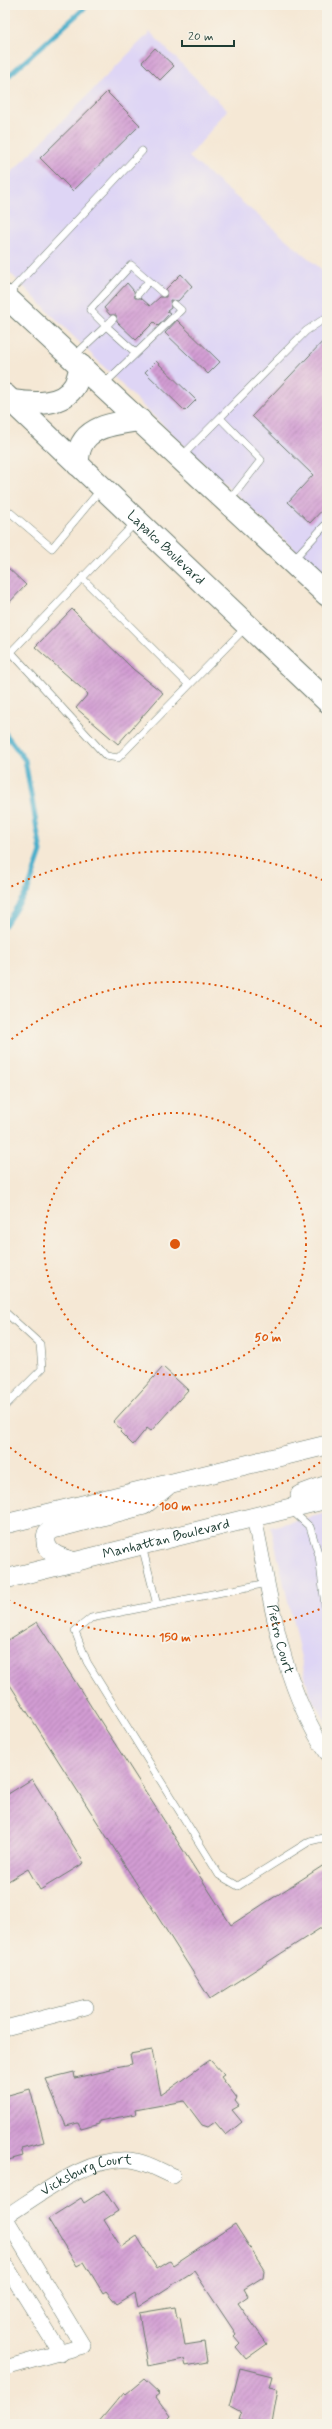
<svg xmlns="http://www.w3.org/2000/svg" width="332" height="2429" font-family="Mynerve,sans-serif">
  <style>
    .built { fill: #ded5f5 }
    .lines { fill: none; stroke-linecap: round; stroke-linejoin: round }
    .stream { stroke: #4cafcb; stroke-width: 5 }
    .building { fill: url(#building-hatch) }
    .service-casing { stroke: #6a796c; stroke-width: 8 }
    .minor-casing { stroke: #6a796c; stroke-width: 16 }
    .tertiary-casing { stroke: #6a796c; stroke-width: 20 }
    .primary-casing { stroke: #6a796c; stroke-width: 24 }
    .service { stroke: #fff; stroke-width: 7 }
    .minor { stroke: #fff; stroke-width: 15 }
    .tertiary { stroke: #fff; stroke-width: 19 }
    .primary { stroke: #fff; stroke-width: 22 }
    .ring { fill: none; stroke: #de580e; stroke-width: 2; stroke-dasharray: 2 4 }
    .labels { text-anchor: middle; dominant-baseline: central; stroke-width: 4; stroke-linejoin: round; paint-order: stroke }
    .street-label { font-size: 14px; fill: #1f3d34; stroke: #f7f3e8 }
    .centre { fill: #de580e; stroke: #f7f3e8; stroke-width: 2 }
    .ring-label { font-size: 12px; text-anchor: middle; font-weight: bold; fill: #de580e; stroke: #f7f3e8; stroke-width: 4; stroke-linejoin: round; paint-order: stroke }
  </style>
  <defs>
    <pattern id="building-hatch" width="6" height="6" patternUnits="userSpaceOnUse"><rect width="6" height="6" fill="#d29cd3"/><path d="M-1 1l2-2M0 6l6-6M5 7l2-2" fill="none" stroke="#aa80ac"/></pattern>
  </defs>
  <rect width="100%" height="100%" fill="#f7f3e8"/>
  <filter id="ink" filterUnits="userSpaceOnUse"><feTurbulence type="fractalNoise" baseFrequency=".025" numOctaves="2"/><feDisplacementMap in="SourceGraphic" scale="8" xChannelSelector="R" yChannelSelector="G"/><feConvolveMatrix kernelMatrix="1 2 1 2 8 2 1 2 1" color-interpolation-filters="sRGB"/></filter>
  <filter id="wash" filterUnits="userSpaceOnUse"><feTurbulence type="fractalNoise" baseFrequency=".012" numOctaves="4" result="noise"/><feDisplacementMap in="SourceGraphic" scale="16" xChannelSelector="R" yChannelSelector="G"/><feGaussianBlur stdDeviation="0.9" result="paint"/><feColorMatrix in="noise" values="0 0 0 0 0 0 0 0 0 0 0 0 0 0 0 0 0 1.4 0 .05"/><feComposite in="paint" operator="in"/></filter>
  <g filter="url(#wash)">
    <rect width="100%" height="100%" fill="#f5e8d5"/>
    <path class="built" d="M150,32L227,110L189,157L327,274V580L144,407L5,268V179Z
      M327,1513V1723L309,1693L271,1527Z"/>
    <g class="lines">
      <path class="stream" d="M5,79L88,5
        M5,733L25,760L41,852L28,890L5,925"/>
    </g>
    <g id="blocks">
      <path class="building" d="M155,48L174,66L160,80L142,62Z
        M107,92L140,125L73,191L40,158Z
        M181,274L192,286L178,301L170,300L171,308L167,311L170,313L158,326L154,322L136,340L117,322L116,315H110L104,308L127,283L134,291L135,298H141L150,306L160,297H166V289Z
        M177,320L220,362L208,374L165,333Z
        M327,337V505L310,523L288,502L313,475L252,416Z
        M156,361L196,400L185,411L145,372Z
        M5,565L26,585L5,607Z
        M72,609L133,669L163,693L118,744L76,708L88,694L35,647Z
        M163,1367L188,1390L151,1431L147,1428L133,1445L120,1432L122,1430L113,1422Z
        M37,1622L231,1925L327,1863V1924L210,1999L5,1677V1642Z
        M32,1779L84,1863L40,1890L28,1869L5,1883V1796Z
        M152,2050L161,2095L210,2060L224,2075L221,2077L237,2098L235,2101L239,2106L232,2110L242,2122L226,2135L215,2122L208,2127L202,2125L184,2101L135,2110L136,2114L99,2121V2124L81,2129L78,2123L66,2126L46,2079L74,2072L75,2078L111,2070L110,2068L132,2064L130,2054Z
        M30,2089L44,2142L21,2148L23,2156L5,2161V2096Z
        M104,2190L118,2211L104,2220L121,2247L137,2236L157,2269L170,2261L173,2265L235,2224L264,2270L263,2277L244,2289L248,2296L238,2303L267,2344L246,2359L236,2347L240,2343L234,2336L236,2334L194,2271L138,2307L135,2293L117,2304L106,2291L103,2293L84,2262L77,2266L48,2219L81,2198L84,2203Z
        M175,2307L177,2318L180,2317L185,2345L204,2342L207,2362L186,2366L184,2359L148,2366L139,2313Z
        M240,2368L272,2376L269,2387L278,2389L272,2424H258L239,2419L241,2413L230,2407Z
        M144,2379L160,2394L156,2397L170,2416L162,2424H97L124,2392L126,2394Z"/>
    </g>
  </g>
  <g filter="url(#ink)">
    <use href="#blocks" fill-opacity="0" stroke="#6a796c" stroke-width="1"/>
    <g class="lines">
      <defs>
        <path id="service" d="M138,294L149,281
          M7,295L142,151
          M113,319L106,326L136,353
          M73,357L106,326L90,310L131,265L163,293
          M104,384L181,310L174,304
          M220,418L261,460L229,501
          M182,456L306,331L327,317
          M5,508L52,548L101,489
          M136,522L11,652L106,756L118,758L246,627
          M293,560L327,523
          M82,578L189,685
          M5,1312L40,1344L42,1369L5,1406
          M291,1510L310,1527L319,1556L327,1554
          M142,1546L157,1605
          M319,1556L327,1622
          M268,1583L91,1618L75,1631L87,1662L219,1875L238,1886L310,1841L327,1837"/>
        <g id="minor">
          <path id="s1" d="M254,1517C271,1598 280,1683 327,1753"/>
          <path d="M5,2028L86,2007"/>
          <path d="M5,2217L83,2346L5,2368"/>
          <path id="s2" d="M5,2217C40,2195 92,2152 136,2161C148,2163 161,2171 173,2176"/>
          <path d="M5,2264L61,2354"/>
        </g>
        <g id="tertiary">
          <path d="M300,1495L327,1485"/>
          <path d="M5,1524L327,1445"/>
          <path d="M76,1562C60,1558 41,1553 47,1533L53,1529L144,1505L166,1487"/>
          <path id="s3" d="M5,1579L327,1499"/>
        </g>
        <g id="primary">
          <path d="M5,296L327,595"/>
          <path id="s4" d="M5,395L327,701"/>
          <path d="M11,401C33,404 62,407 75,385C78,379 79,372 81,366"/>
          <path d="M78,465C76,427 110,424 140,420"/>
        </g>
      </defs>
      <use href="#service" class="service-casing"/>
      <use href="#minor" class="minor-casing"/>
      <use href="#tertiary" class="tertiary-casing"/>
      <use href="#primary" class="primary-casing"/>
      <use href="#service" class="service"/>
      <use href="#minor" class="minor"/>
      <use href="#tertiary" class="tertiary"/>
      <use href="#primary" class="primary"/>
    </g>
  </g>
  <g class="ring">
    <circle cx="175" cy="1244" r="131"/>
    <path d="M325 1459A262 262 0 0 1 7 1445M7 1043A262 262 0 0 1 325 1029"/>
    <path d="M325 1607A393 393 0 0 1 6 1599M6 889A393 393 0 0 1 325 881"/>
  </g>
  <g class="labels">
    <g class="street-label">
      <text stroke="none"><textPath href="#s4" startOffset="222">Lapalco Boulevard</textPath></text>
      <text stroke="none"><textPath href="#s3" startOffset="166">Manhattan Boulevard</textPath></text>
      <text stroke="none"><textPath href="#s1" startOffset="125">Pietro Court</textPath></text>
      <text stroke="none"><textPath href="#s2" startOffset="93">Vicksburg Court</textPath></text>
    </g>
  </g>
  <circle cx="175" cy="1244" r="6" class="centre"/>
  <g class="ring-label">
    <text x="268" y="1341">50 m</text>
    <text x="175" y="1510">100 m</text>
    <text x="175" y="1641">150 m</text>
  </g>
  <rect width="332" height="2429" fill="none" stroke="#f7f3e8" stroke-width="20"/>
  <path d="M182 40v6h52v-6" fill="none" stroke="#1f3d34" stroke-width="2"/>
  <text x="188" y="40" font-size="12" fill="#1f3d34" stroke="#f7f3e8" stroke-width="3" paint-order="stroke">20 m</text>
</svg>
